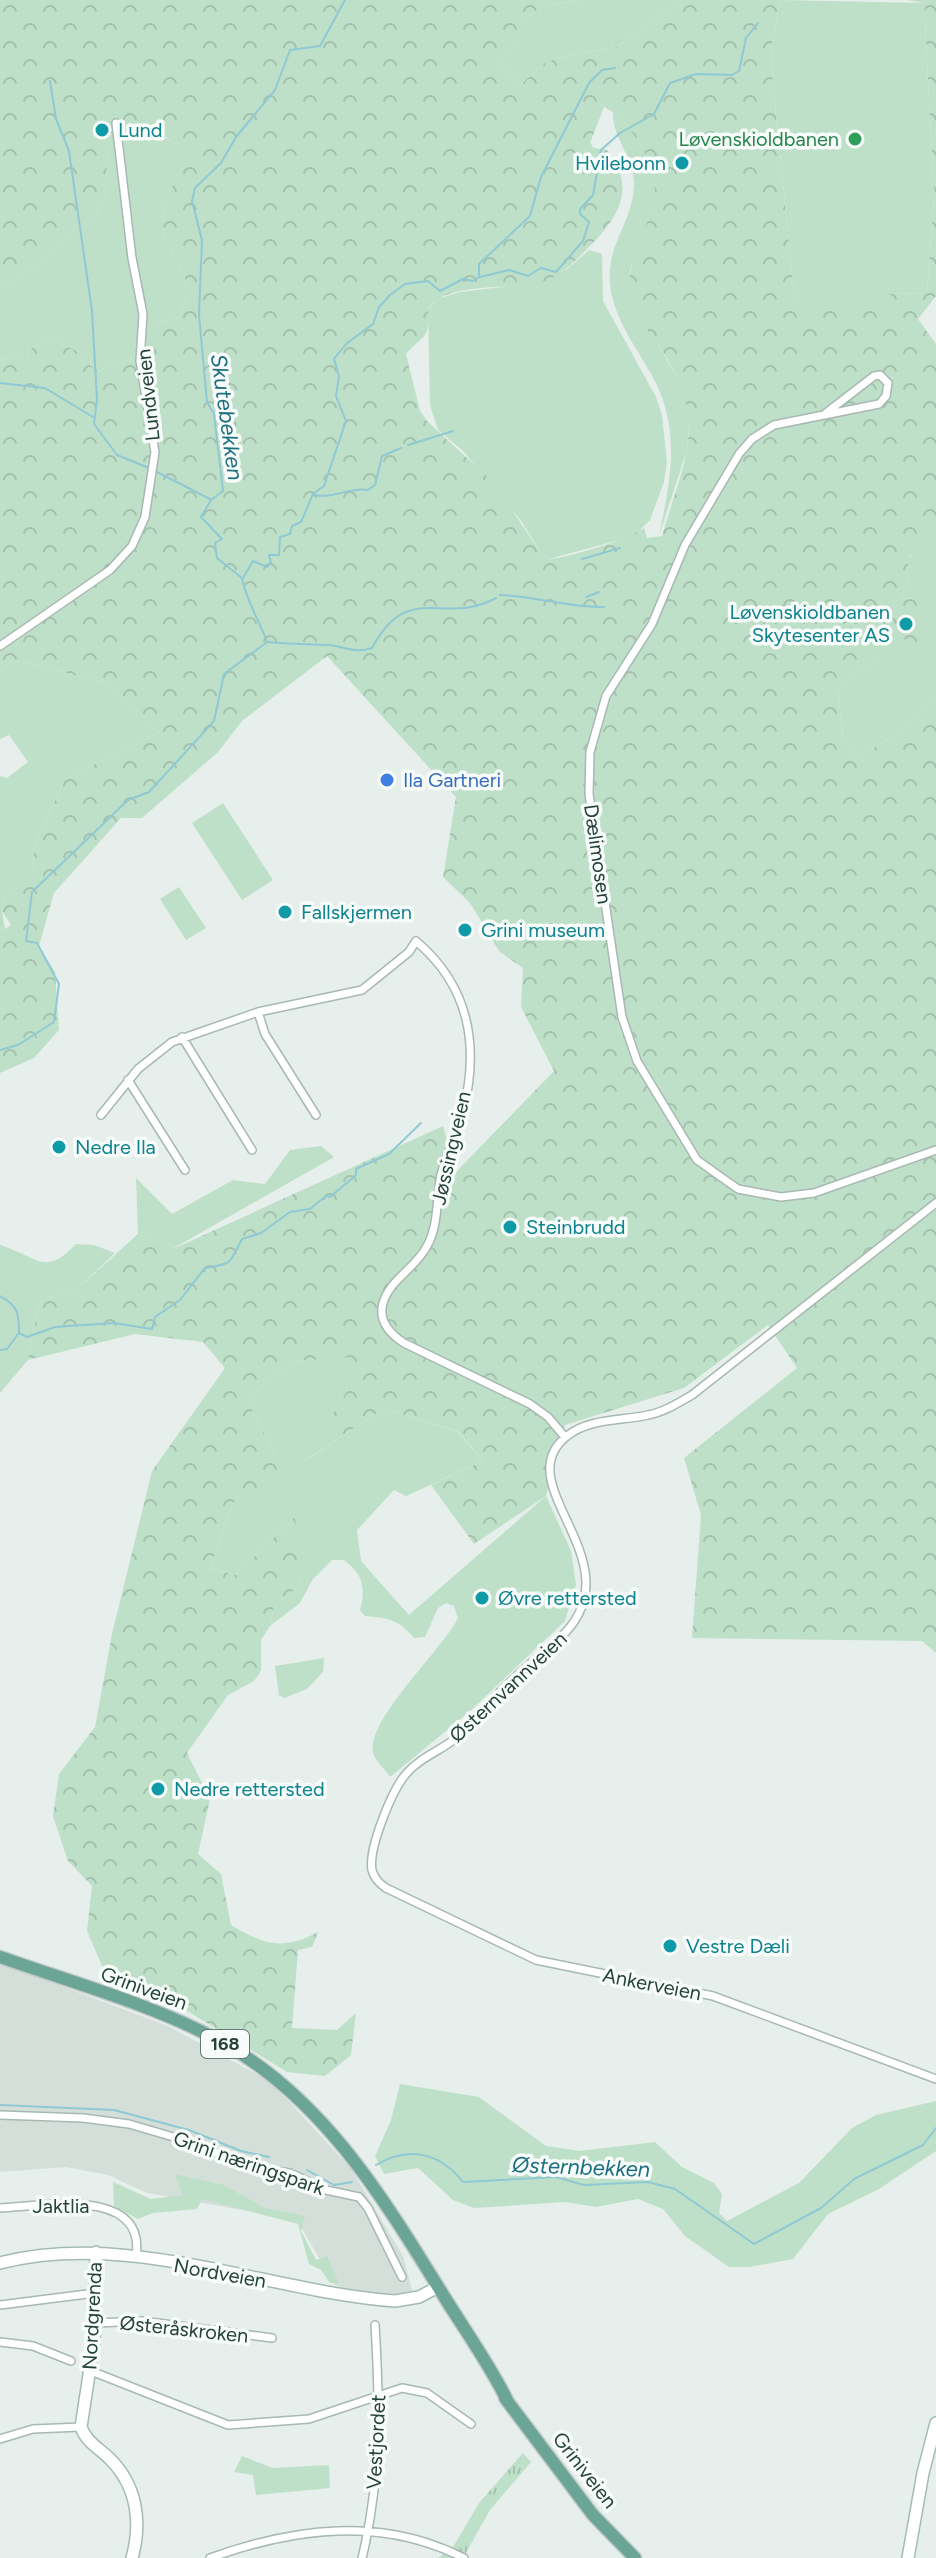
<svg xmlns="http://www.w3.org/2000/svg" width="936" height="2558" font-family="Figtree,sans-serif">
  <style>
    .built { fill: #d4dfda }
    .grass { fill: #bfe0c8 }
    .forest { fill: url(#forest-crowns); fill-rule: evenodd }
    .park { fill: url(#park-tufts) }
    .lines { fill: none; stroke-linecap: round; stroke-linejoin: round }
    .stream { stroke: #8ec9d4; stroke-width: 2 }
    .street-casing { stroke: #a8b8b2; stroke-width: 10 }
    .secondary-casing { stroke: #a4bbb3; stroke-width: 14 }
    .primary-casing { stroke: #c2cac8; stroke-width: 15 }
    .street { stroke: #fff; stroke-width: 7 }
    .secondary { stroke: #fff; stroke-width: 11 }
    .primary { stroke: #6aa596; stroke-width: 12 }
    .culture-dot { fill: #0f9aa8; stroke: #f7fbf9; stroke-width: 3 }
    .leisure-dot { fill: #2e9e5b; stroke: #f7fbf9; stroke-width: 3 }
    .shop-dot { fill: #3f7fe0; stroke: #f7fbf9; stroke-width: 3 }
    .labels { text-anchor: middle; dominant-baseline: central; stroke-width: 7; stroke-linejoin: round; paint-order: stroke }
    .shield { fill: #f7fbf9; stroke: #637a73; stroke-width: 2 }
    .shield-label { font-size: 18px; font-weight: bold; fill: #24423a }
    .culture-label { font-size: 20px; fill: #0d838f; stroke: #f7fbf9; text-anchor: start }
    .leisure-label { font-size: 20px; fill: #27864d; stroke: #f7fbf9; text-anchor: end }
    .street-label { font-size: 20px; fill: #24423a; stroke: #f7fbf9 }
    .shop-label { font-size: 20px; fill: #366cbe; stroke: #f7fbf9; text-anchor: start }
    .water-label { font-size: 22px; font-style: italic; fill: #1c6f80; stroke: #f7fbf9 }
  </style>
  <defs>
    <pattern id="forest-crowns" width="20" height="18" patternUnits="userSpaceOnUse" patternTransform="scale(2)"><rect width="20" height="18" fill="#bfe0c8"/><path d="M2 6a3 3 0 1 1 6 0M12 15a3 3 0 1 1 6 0" fill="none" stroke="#a4c1ad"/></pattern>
    <pattern id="park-tufts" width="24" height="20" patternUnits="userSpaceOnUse" patternTransform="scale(2)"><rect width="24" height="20" fill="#bfe0c8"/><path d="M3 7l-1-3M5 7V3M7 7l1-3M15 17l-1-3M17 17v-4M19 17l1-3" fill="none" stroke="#a4c1ad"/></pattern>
  </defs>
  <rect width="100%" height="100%" fill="#e6efeb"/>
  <path class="built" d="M0,1963L168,2026L271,2082L351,2169L403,2256L413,2294H371L335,2285L297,2220L147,2193L108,2175L66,2167L0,2172Z"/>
  <path class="grass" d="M581,0H682L617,47L557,58L545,63L520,85L498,63L523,39V21L541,7Z
    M780,0L924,3L934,195L927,293L890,294L887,302H795L773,84L771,49Z
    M613,111L631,130L653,165L655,200L630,269V295L685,391L690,412L687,450L659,536C671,477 682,427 650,372C636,348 618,323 612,296C601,248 633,225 634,185C635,158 611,137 613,111Z
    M135,131C155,133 179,138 187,158C179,175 164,198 163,216C160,261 208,275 176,319L149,325L134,358L99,371L91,366L90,357L48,338L20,356L0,360V289L28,272L74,229L95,216L105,199L108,149Z
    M589,250L602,254L603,301L656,397L662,415L667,462L664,482L650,520L634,536L549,559L541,553L522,522L463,451L438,430L430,405L428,310L437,299L460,292L527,284L566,270Z
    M933,524L936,525V698L906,728L855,759L843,737L838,690L869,664L880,661L913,598H900L907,587L909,558Z
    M12,659L109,684L159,732L65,779L34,847L33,880L6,895L2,911L5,929L0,932V776L7,778L28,762L9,735L0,739V673Z
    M223,803L273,880L242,900L192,823Z
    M179,887L206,928L186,940L160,899Z
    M321,1146L334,1157L174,1248L138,1234L136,1178L172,1214L233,1180L265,1184L290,1150Z
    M76,1244L94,1245L115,1253L75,1291L39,1302L28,1360L0,1393V1245C37,1256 44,1278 76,1244Z
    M353,1356L347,1391L305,1461L383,1409L457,1431L483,1461L406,1496L394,1490L357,1530L361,1561L409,1615L546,1496L571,1551L576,1585L565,1621L469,1712L390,1777C385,1768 375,1762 373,1752C367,1719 443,1649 458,1618L454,1606L446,1603L438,1608L425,1637L414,1638C400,1620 388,1618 365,1616L360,1610C366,1588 363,1574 344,1560H332L313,1579L300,1603L270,1626L274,1607L301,1584L294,1518L235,1575L210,1568L234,1502L277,1457L246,1399L294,1361Z
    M324,1658L323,1672L307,1689L284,1698L279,1695L275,1666Z
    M400,2084L479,2097L546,2146L580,2151L655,2142L682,2167L714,2183L722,2194L719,2213L727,2221L799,2183L852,2128L876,2115L936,2101V2151L879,2189L828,2214L793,2259L749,2267H729L685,2236L663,2209L638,2199L596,2207L565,2202L474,2208L453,2200L418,2168L384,2174L375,2156L391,2120Z
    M175,2174L224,2185L265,2208L305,2216L301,2231L316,2260L327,2256L339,2283H330L321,2270L309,2264L298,2224L202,2199L197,2209L153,2213L138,2219L114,2206L113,2182L151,2199L182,2195Z
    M242,2456L273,2468L329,2465L330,2488L256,2495L253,2475L234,2472Z"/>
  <path class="forest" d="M0,0H581L541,7L523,21V39L498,63L520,85L545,63L557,58L617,47L682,0H780L771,49L773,84L795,302H886L890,294L927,293L934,195L924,3L908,0H936V296L918,319L936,344V525L909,557L907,587L900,598L927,599L919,643L895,637L880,661L869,664L838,690L843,737L855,759L906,728L936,698V1653L922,1641L692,1638L701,1515L684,1458L797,1368L768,1325L684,1388L565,1425L546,1496L474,1544L431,1485L483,1461L458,1431L383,1409L303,1462L347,1391L352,1357L294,1361L246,1399L277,1457L280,1478L234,1502L210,1568L235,1575L295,1517L301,1584L274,1607L270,1626L261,1640V1671L254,1681L228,1695L187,1753L210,1799L198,1854L221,1874L231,1925C265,1945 282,1951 318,1932L312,1947L298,1950L292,2028L337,2030L356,2013L351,2055L325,2076L287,2072L184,2009L109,1982L87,1931L92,1886L68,1861L53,1816L59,1774L95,1727L112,1634L152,1471L225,1368L203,1342L135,1334L28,1360L39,1302L75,1291L138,1234L175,1248L443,1126L456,1172L554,1071L521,1007L523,968L500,952L470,903L443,877L456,797L327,656L242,721L218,752L142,818H121L54,893L39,946L55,972L59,1030L34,1058L0,1073V932L11,925L2,911L6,895L33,879L34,847L65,779L159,732L109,684L12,659L0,673V360L20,356L48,338L90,357L91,366L99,371L134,358L149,325L176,319C208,275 160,261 163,216C164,198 179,175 186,158C181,142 155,128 137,132C128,133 116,144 108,149L105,199L95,216L74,229L28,272L0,289ZM604,107C619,114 629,127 638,141C681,210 625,229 630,292C631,311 651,334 662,350C709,425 684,459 662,536L647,538L644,528C632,538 565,559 549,559L541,553L493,482L427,421L420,411L406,354C423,334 430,341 428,310C442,280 518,291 545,281C562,275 573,263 585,251C616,221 639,190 607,150L594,148L590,143Z"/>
  <path class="park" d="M523,2453L531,2462L490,2510L463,2558H438L453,2547L479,2503Z"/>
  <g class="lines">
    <path class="stream" d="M50,81L56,119L69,151L92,311L97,400L94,424L117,455L149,468
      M480,277L509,270L528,276L541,268L556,272L583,241L589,222L580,214V209L593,195L601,150L620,133L654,114L670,83L696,74L732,75L739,71L746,38L758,23
      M0,383L45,388L93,417
      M408,445L453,431
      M155,471L210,499
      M314,495C333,499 350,487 368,490L375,485L382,456L401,448
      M582,559L620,548
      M243,578L253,561L267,567L271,563L269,555H279L280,537L290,534L292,526L301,522L313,494L324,486L346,421L336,396L339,376L334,359L346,344L373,324L379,307L390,295L405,284L428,281L440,291L463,279L473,281L479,277V264L530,216L541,177L589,83L602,70L615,68
      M500,595C536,596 569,608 604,607
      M586,597L599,592
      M268,642C288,644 308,644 328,645C345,646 352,654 372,648C409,579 443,627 496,598
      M0,1050L18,1045L54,1022L59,984L37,943L26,941L32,892L128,800L149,792L214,721L224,674L267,642C259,620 246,600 242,578L217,558L215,543L222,539L201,517L211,500L223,491L214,414L207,402L199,315L202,240L192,201L195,188L221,163L236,137L275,90L290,50L320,46L345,0
      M0,1296C18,1306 19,1312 19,1332
      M19,1333L27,1337L55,1327L114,1323L152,1329L155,1317L180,1300L205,1268C233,1263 228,1266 242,1239L261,1233L290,1212L310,1209L326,1196L330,1197L356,1175V1169L389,1154L421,1123
      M0,1350L7,1349L18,1334
      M0,2105L114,2110L189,2130L241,2151L269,2157
      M376,2165C409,2145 440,2153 463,2182L556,2177L584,2185L648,2182L675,2189L754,2244L821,2208L854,2179L923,2145L936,2128
      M307,2170L334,2185L352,2182"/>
    <defs>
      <path id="street" d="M826,413L874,376L880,375L888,383L886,396L879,404L774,425L752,439L739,454L685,545L652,624L606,696L590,752L589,794L622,1017L637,1061L697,1160L738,1189L781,1197L814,1193L936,1150
        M0,646L110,570L132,546L145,517L155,452L140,361L143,314L132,258L116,123
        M258,1012L265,1034L316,1115
        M182,1037L252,1150
        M128,1080L185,1170
        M101,1115L138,1069L172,1042L258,1012L362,990L409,952L416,941C469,986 480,1044 463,1112C457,1133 447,1153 441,1175C436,1198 439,1225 427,1246C416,1268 390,1279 383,1303C378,1321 390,1334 404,1343L530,1404L548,1417L565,1437
        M936,1203L692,1395C678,1403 664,1412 648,1415C622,1421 589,1418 567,1436C504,1485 641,1564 559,1639C540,1656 519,1672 501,1691C486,1705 475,1722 460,1735C443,1750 420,1757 406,1774C392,1790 368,1849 372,1870C374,1878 380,1884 386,1888L536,1960L713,1996L936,2079
        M0,2115L83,2118L129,2124L194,2143L252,2168L290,2173L326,2190L359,2197L368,2208L402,2277
        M0,2208C42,2206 147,2186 136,2257
        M0,2305L95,2293
        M96,2323L142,2321L272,2338
        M0,2342L33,2346L71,2361
        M91,2371L228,2425L309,2419L402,2388L427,2393L471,2424
        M0,2439L33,2429L81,2427
        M210,2558C294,2528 381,2516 464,2558
        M362,2558C381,2481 380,2403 375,2325"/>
      <path id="secondary" d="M96,2252L94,2342L81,2427C86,2442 99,2448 110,2459C137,2486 142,2522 132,2558
        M0,2263C131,2230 264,2291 395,2301L419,2297L438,2287
        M908,2558L923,2473L936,2423"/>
      <path id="primary" d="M0,1957C73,1983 152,2004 220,2041C324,2098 385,2201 445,2298C466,2332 490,2365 508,2402
        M505,2398L593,2515L635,2558"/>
    </defs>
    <use href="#street" class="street-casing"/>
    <use href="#secondary" class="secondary-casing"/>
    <use href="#primary" class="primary-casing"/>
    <use href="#street" class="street"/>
    <use href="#secondary" class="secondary"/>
    <use href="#primary" class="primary"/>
  </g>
  <g class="culture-dot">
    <circle cx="102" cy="130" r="8"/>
    <circle cx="682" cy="163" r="8"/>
    <circle cx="906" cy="624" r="8"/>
    <circle cx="285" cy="912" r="8"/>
    <circle cx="465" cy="930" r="8"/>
    <circle cx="59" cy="1147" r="8"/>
    <circle cx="510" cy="1227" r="8"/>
    <circle cx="482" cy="1598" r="8"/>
    <circle cx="158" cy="1789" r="8"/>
    <circle cx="670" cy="1946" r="8"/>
  </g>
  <circle class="leisure-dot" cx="855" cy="139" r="8"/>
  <circle class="shop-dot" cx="387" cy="780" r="8"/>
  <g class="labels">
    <rect class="shield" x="201" y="2030" width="48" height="28" rx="6"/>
    <g class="shield-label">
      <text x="225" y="2044">168</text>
    </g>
    <g class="culture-label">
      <text x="118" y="130">Lund</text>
      <text x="666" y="163" text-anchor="end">Hvilebonn</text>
      <text x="890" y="612" text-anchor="end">Løvenskioldbanen<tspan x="890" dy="23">Skytesenter AS</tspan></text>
      <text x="301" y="912">Fallskjermen</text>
      <text x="481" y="930">Grini museum</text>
      <text x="75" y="1147">Nedre Ila</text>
      <text x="526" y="1227">Steinbrudd</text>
      <text x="498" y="1598">Øvre rettersted</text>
      <text x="174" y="1789">Nedre rettersted</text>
      <text x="686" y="1946">Vestre Dæli</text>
    </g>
    <g class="leisure-label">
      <text x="839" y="139">Løvenskioldbanen</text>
    </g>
    <g class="street-label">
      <text transform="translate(148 395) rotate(-96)">Lundveien</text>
      <text transform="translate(598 854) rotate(82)">Dælimosen</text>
      <text transform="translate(451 1148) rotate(-77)">Jøssingveien</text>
      <text transform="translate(508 1687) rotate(-43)">Østernvannveien</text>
      <text transform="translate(652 1984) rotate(11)">Ankerveien</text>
      <text transform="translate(144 1988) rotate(20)">Griniveien</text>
      <text transform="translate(249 2163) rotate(19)">Grini næringspark</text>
      <text x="61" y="2206">Jaktlia</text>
      <text transform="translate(220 2273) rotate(10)">Nordveien</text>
      <text transform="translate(92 2316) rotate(-87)">Nordgrenda</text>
      <text transform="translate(184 2329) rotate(6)">Østeråskroken</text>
      <text transform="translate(376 2442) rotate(-87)">Vestjordet</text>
      <text transform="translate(585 2470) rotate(52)">Griniveien</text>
    </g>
    <g class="shop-label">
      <text x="403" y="780">Ila Gartneri</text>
    </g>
    <g class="water-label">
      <text transform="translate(227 417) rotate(82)">Skutebekken</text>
      <text transform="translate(581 2167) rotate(2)">Østernbekken</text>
    </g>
  </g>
</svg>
